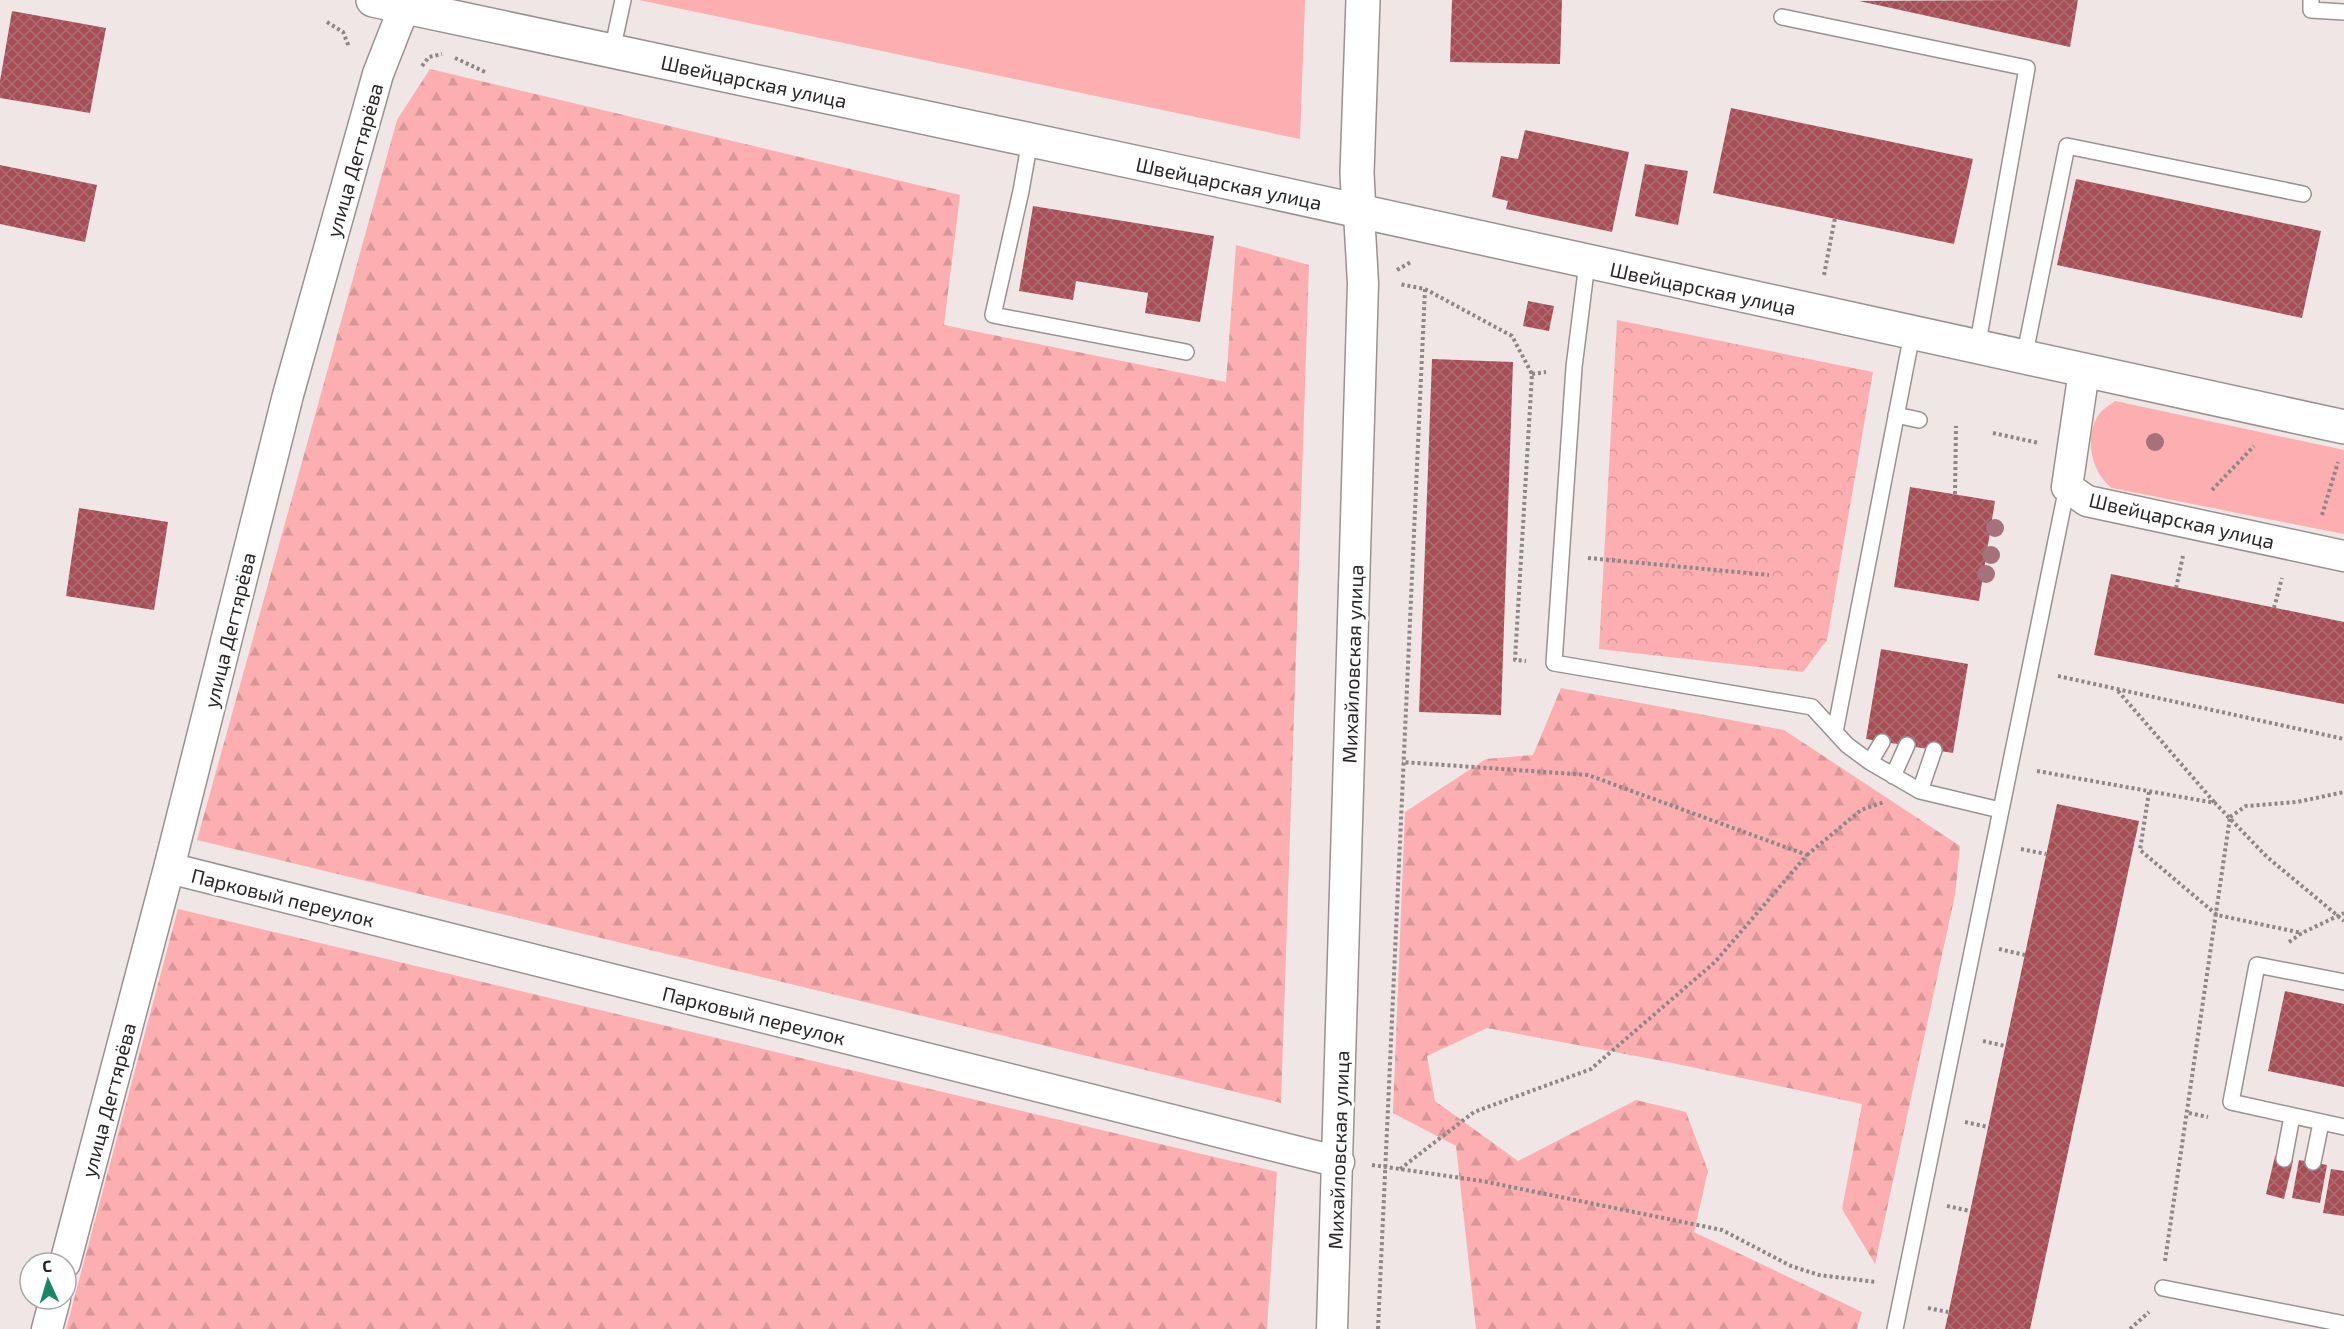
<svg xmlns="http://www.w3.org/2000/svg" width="2344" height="1329" font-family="'Exo 2',sans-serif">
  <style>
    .grass { fill: #fdaeb1 }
    .forest { fill: url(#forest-firs) }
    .park { fill: url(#park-crowns) }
    .building { fill: url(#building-cross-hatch) }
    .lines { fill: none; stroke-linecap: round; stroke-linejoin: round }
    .service-casing { stroke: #9a9191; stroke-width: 18 }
    .minor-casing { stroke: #9a9191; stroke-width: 33 }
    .tertiary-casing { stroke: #9a9191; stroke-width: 36 }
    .path { stroke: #8e8787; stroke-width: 4; stroke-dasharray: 3 3; stroke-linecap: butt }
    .service { stroke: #fff; stroke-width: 15 }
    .minor { stroke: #fff; stroke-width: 30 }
    .tertiary { stroke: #fff; stroke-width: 33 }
    .tree { fill: #a5717a }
    .labels { text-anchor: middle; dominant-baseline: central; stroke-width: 6; stroke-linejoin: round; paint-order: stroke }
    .street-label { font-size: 20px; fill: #2a2626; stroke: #fff }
  </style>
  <defs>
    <pattern id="forest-firs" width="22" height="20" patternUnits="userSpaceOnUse" patternTransform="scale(1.5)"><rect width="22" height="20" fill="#fdaeb1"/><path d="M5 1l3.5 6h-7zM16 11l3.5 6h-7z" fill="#d99698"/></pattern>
    <pattern id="park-crowns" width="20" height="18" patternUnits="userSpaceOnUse" patternTransform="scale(1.5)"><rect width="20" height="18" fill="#fdaeb1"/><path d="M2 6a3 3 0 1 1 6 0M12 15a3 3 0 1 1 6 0" fill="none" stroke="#d99698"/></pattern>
    <pattern id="building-cross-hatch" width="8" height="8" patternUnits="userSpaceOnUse" patternTransform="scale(1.5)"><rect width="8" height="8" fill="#a74d55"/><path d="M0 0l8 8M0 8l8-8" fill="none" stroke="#ae6f74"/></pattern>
  </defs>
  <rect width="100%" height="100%" fill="#f0e6e6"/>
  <path class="grass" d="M639,0H1305L1300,139Z
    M2115,401L2344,450V534L2112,488C2091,473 2083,435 2100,413C2103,409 2110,405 2115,401Z"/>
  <path class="forest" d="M430,69L960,195L944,325L1226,382L1236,245L1309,265L1281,1103L197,840L397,120Z
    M1561,688L1784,730L1960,846L1955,895L1875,1264L1842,1209L1862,1104L1668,1062L1487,1028L1427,1056L1435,1101L1518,1161L1636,1100L1686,1112L1708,1171L1694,1232L1862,1312L1857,1329H1476L1456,1146L1393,1113L1405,812L1486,759L1533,755Z
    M178,909L1277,1172L1267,1329H66Z"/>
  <path class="park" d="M1617,320L1873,372L1827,640L1803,672L1599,649Z"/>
  <path class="building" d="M1452,0H1562L1560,64L1450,62Z
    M2028,0H2078L2070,47L1859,1Z
    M12,11L106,28L90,113L0,98V81Z
    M1731,108L1973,159L1954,244L1713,193Z
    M1525,130L1629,152L1612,232L1506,209L1508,201L1492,197L1501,156L1518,159Z
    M1645,164L1688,171L1678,225L1635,216Z
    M0,165L97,185L85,242L0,224Z
    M2076,179L2321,231L2302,318L2057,265Z
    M1033,206L1214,236L1200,322L1145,313L1148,293L1076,281L1073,300L1019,291Z
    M1528,301L1554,306L1549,331L1523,326Z
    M1432,359L1513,362L1501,715L1419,712Z
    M1910,487L1995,501L1979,601L1894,587Z
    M79,508L168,522L154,610L66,596Z
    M2111,574L2344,622V704L2094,655Z
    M1881,649L1968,664L1953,753L1866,739Z
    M2057,804L2139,821L2130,863L2030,1329H1945Z
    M2285,991L2344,1004V1087L2268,1071Z
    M2275,1156L2293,1161L2284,1199L2266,1194Z
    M2299,1160L2327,1165L2320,1203L2292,1198Z
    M2331,1169L2344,1171V1216L2323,1213Z"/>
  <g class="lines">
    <defs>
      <path id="service" d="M2311,0V10L2344,12
        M1782,17L2027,68L1977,348
        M612,51L623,0
        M1030,140L1021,191L993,315L1186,352
        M1587,263L1574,367L1554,663L1812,707L1847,745L1870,762L1920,791L2000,810
        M2024,358L2067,146L2303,194
        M1896,415L1919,420
        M1835,732L1912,334
        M1870,762L1882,742
        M1893,776L1907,745
        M1920,791L1934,750
        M2344,982L2257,965L2231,1102L2344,1127
        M2284,1159L2292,1116
        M2313,1162L2321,1123
        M2163,1288L2344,1324
        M1895,1329L2067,487"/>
      <path id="minor" d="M2084,371L2067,487L2087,501L2344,556
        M169,868L1339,1162
        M65,1263L169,868L288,395L378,74L407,0
        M47,1329L55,1299
        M1332,1329L1363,283L1359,213"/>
      <path id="tertiary" d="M373,0L1204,177L2344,427
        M1359,213L1357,173L1363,0"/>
    </defs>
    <use href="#service" class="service-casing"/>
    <use href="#minor" class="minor-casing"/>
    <use href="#tertiary" class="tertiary-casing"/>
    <path class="path" d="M327,22L343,32L349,47
      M455,58L485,72
      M422,66L429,57L442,54
      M1397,270L1411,262
      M1824,275L1835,218
      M1425,289L1512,336L1532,374L1515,660L1526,661
      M1532,374L1546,372
      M1993,433L2039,443
      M2212,490L2254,446
      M1955,494L1956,426
      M2322,515L2338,462
      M1588,558L1769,575
      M2176,588L2183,556
      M2274,608L2282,578
      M2058,676L2344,739
      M2118,691L2215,803
      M2037,771L2215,803L2267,857L2344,921
      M2149,792L2140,850L2217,915L2302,933
      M2230,817L2246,806L2297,802L2344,792
      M2021,849L2046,854
      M1807,855L1861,810L1884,802
      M2289,942L2302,933L2344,913
      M1999,949L2025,955
      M1983,1041L2005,1046
      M2189,1113L2208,1117
      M1965,1122L1988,1127
      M1372,1165L1482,1181L1722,1230L1791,1266L1819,1275L1876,1282
      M1400,1169L1474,1112L1591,1069L1715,962L1807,855L1588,775L1402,762
      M1947,1206L1970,1211
      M2165,1261L2230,817
      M1928,1308L1948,1312
      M1378,1329L1425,289L1399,284
      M2130,1329L2149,1312"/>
    <use href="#service" class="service"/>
    <use href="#minor" class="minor"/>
    <use href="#tertiary" class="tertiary"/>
  </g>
  <g class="tree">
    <circle cx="2155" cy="442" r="9"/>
    <circle cx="1995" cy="528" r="9"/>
    <circle cx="1991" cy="555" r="9"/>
    <circle cx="1986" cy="574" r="9"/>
  </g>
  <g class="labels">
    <g class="street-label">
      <text transform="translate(754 81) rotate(12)">Швейцарская улица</text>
      <text transform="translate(354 160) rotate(-74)">улица Дегтярёва</text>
      <text transform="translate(1229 183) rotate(12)">Швейцарская улица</text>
      <text transform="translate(1703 288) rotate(12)">Швейцарская улица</text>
      <text transform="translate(2182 520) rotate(13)">Швейцарская улица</text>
      <text transform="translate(229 630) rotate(-76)">улица Дегтярёва</text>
      <text transform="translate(1352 664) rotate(-88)">Михайловская улица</text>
      <text transform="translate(283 897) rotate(14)">Парковый переулок</text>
      <text transform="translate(754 1015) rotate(14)">Парковый переулок</text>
      <text transform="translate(108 1100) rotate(-75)">улица Дегтярёва</text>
      <text transform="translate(1338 1150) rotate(-88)">Михайловская улица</text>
    </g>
  </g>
  <g transform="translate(48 1281) rotate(356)"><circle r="28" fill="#ffffff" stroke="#aaa8a8" stroke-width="1.5"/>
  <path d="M0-4.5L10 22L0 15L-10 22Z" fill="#1a8866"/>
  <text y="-9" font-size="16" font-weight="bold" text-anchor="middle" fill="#2a2626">С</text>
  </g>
</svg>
